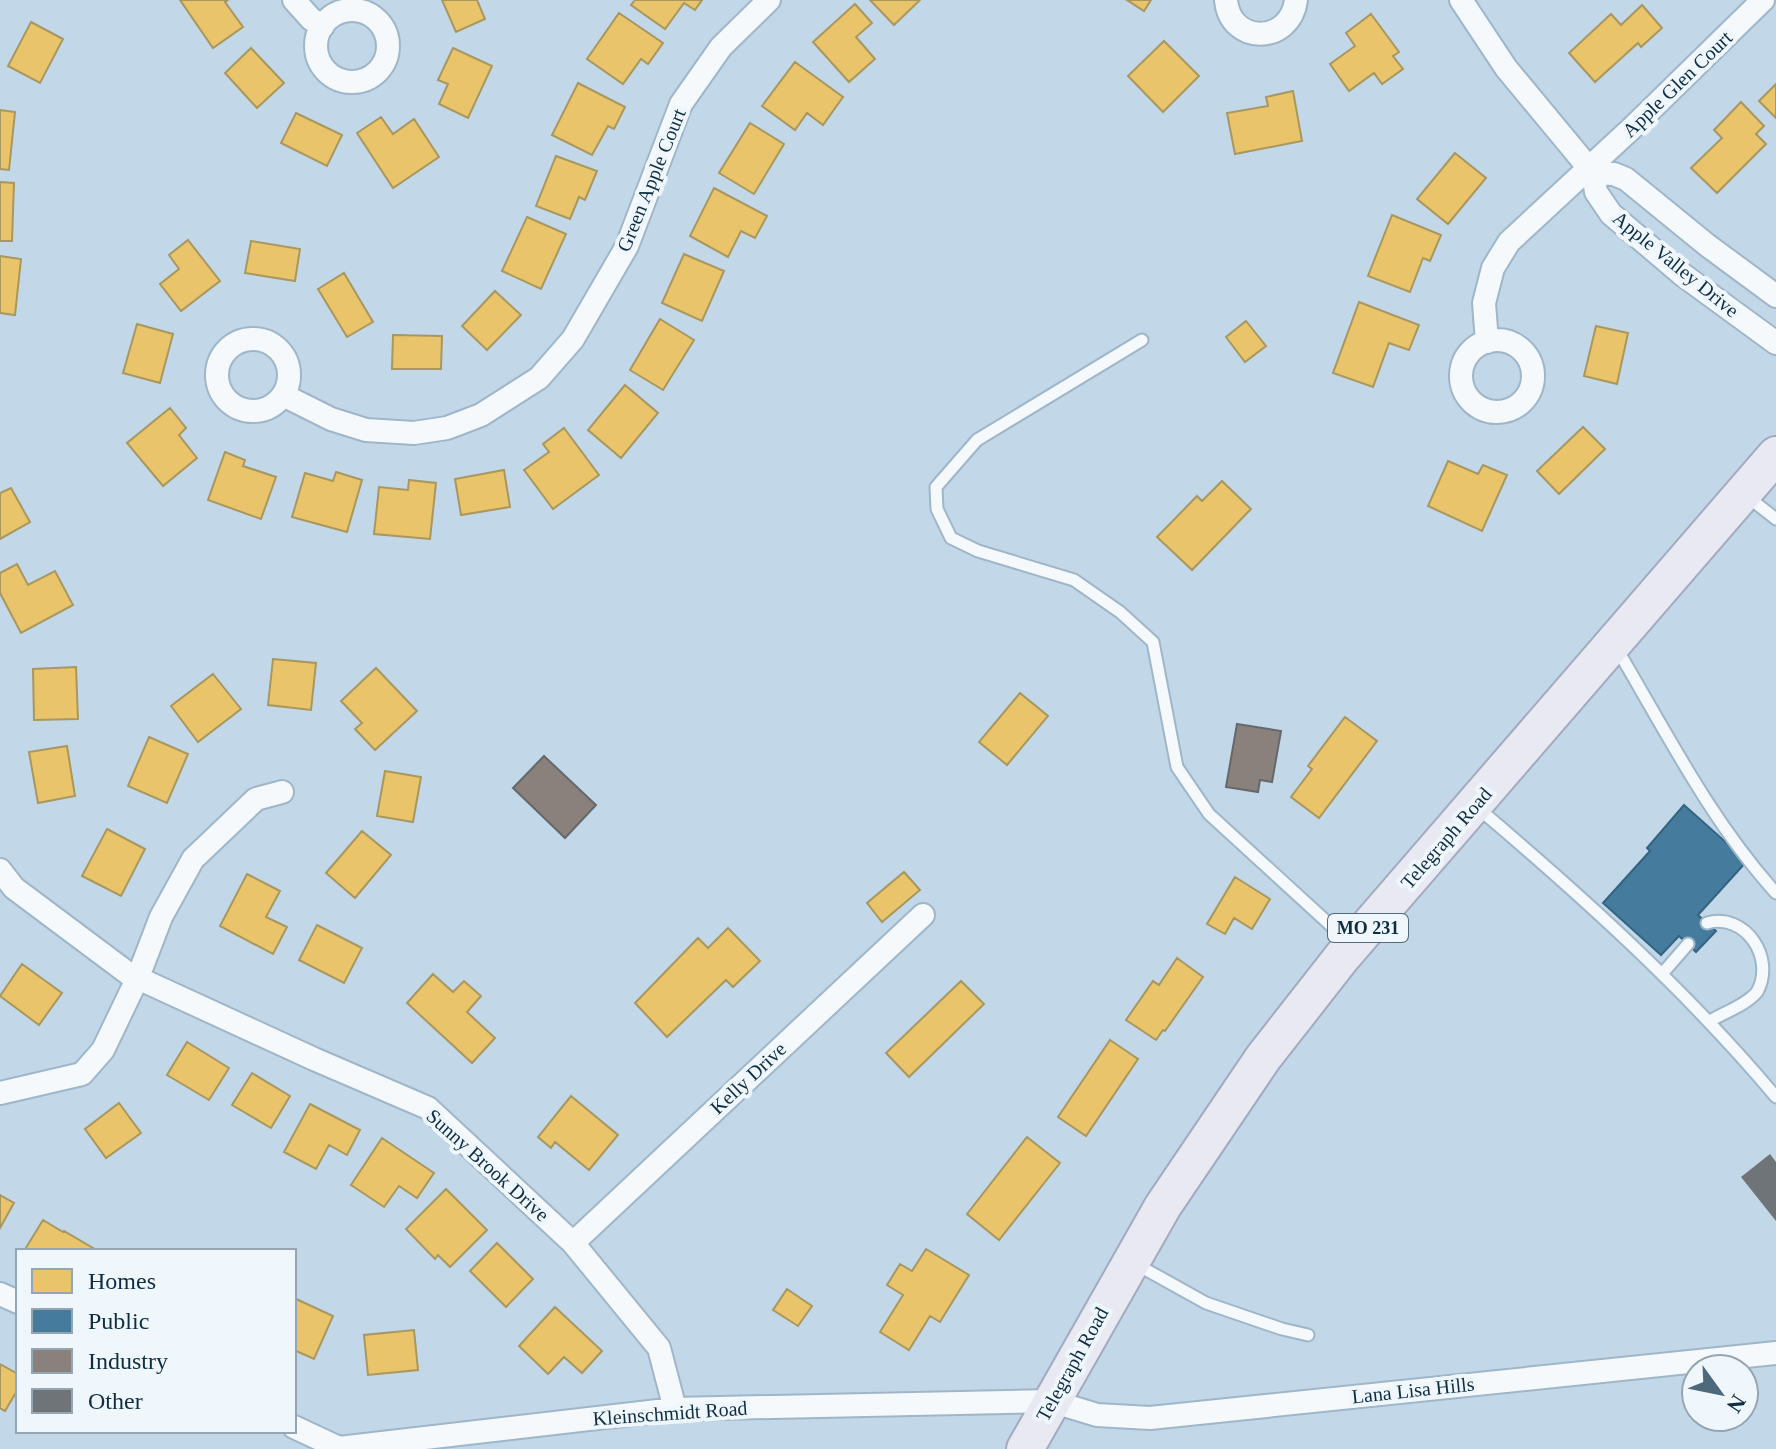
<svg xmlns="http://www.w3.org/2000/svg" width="1776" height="1449" font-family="Georgia,serif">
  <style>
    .homes { fill: #e9c46a; stroke: #a8975e; stroke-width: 2 }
    .public { fill: #457b9d; stroke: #356482; stroke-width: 2 }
    .industry { fill: #8a817c; stroke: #65686b; stroke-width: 2 }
    .building { fill: #6e7477 }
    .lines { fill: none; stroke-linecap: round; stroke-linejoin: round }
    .lane-casing { stroke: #9fb6c8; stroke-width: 15 }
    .street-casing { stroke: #9fb6c8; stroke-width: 26 }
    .primary-casing { stroke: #a3aabf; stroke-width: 40 }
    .lane { stroke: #f6f9fc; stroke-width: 11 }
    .street { stroke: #f6f9fc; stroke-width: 22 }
    .primary { stroke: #e8e9f2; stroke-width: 36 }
    .labels { text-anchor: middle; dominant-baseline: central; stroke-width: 8; stroke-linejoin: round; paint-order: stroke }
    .shield { fill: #eff6fc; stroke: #52697a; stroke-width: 2 }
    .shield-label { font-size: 18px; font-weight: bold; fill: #0f2d42 }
    .street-label { font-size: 20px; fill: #0f2d42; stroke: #eff6fc }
  </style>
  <rect width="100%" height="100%" fill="#c2d8e9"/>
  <path class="homes" d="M180,0H228L225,2L243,27L213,48Z
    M442,0H477L485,19L456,32Z
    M635,0H702L695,10L684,3L665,29L631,5Z
    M870,0H920L894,25Z
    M1127,0H1151L1144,11Z
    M855,4L872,23L856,37L875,59L849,82L813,42Z
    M1642,5L1662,28L1641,47L1638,43L1595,82L1569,53L1611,14L1621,25Z
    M619,13L663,43L648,64L641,59L623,84L587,59Z
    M1371,14L1399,52L1393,56L1403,69L1382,84L1374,73L1349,91L1330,64L1355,46L1346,33Z
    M31,22L63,39L40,83L8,66Z
    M1164,41L1199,76L1163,112L1128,76Z
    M251,48L284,83L257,108L225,73Z
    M453,48L492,66L468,118L439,104L448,84L438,80Z
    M795,62L843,97L823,125L807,113L795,130L762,106Z
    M578,83L625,107L614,129L608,126L592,155L552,135Z
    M1776,84V118L1759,101Z
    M1293,91L1302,141L1235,154L1227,113L1268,106L1266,97Z
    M1741,102L1764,126L1756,134L1766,144L1717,193L1691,168L1722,138L1714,130Z
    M0,110L15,112L9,170L0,169Z
    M296,113L342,135L327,166L281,143Z
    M381,117L393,134L414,119L439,157L393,188L357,133Z
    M750,123L784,144L754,194L719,173Z
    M1455,153L1486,178L1448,224L1417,199Z
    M556,156L597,171L585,200L579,197L570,219L536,206Z
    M0,182L14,183L12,241H0Z
    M714,188L767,216L755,238L741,231L728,257L690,236Z
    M1392,215L1441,235L1430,261L1423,258L1410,292L1368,276Z
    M527,217L566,234L541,289L502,271Z
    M188,240L220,281L181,311L160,284L179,269L169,255Z
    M251,241L300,249L295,281L245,273Z
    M684,254L724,271L702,321L662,303Z
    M0,256L21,259L15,315L0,313Z
    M344,273L373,322L347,337L318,289Z
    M495,291L521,315L487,350L462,326Z
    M1359,302L1419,325L1409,350L1389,343L1373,387L1333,373Z
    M660,319L694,340L663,390L630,370Z
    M1246,321L1266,346L1245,362L1226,337Z
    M137,324L173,334L160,383L123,373Z
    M1596,326L1628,333L1617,384L1584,376Z
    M393,335L442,336L441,369H392Z
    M625,385L658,413L621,458L588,430Z
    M170,408L186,428L179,435L197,458L163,486L127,443Z
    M1583,427L1605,449L1559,494L1537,471Z
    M564,428L599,475L553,509L524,470L549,452L543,444Z
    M225,452L245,460L243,466L276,477L261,519L208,500Z
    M1448,461L1478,474L1483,465L1507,475L1482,531L1428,506Z
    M504,470L510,507L461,515L455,479Z
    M336,472L362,480L347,532L292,517L305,473L333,481Z
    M409,480L436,483L430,539L374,534L379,487L408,490Z
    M1222,481L1251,509L1192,570L1157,537L1197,496L1202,501Z
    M11,488L30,522L0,539V493Z
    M17,564L28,585L55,571L73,605L21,633L0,593V573Z
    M273,659L316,663L311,710L268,705Z
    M76,667L78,719L34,720L33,669Z
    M376,668L417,711L375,750L355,729L362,723L341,701Z
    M213,674L241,709L198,742L171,706Z
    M1020,693L1048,716L1007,765L979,742Z
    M1345,717L1377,741L1319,818L1291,797L1312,769L1308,766Z
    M149,737L188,754L167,803L128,786Z
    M67,746L75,796L38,803L29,752Z
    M385,771L421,777L413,822L377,816Z
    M107,829L145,849L121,896L82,876Z
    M362,831L391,855L355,898L326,873Z
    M904,872L920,890L882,922L867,903Z
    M247,874L280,891L266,917L287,927L273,954L220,926Z
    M1235,877L1270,899L1252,929L1234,918L1225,934L1207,924Z
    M317,925L362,948L344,983L299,960Z
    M728,928L760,961L733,987L726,980L667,1037L635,1003L698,938L708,948Z
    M1177,958L1203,977L1165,1031L1163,1030L1156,1040L1126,1020L1153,981L1159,985Z
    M22,964L62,993L39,1025L0,996Z
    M433,974L453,992L464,981L481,996L467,1012L495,1038L472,1063L407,1003Z
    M961,981L984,1004L909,1077L886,1053Z
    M1110,1040L1138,1059L1086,1136L1058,1117Z
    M187,1042L229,1068L209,1100L167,1075Z
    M252,1073L290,1096L271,1128L232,1105Z
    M571,1096L618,1135L589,1170L555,1142L551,1148L538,1137Z
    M119,1103L141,1133L106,1158L85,1129Z
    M310,1104L360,1130L347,1155L329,1145L316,1169L284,1152Z
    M1027,1137L1060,1163L999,1240L967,1214Z
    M382,1138L434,1173L417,1198L399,1186L384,1207L351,1185Z
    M446,1189L487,1230L450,1267L438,1255L435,1259L406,1229Z
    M0,1195L14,1203L0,1228Z
    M43,1220L63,1232L64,1231L98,1251H24Z
    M497,1243L533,1279L506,1307L470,1271Z
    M926,1249L969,1275L940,1322L930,1316L909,1350L880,1332L903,1295L887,1285L900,1264L912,1271Z
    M787,1289L812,1306L798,1326L773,1310Z
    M294,1298L333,1316L314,1359L294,1350Z
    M555,1307L602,1351L582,1373L564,1357L548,1374L519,1346Z
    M414,1330L418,1370L368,1375L364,1335Z
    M0,1364L18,1374V1389L5,1411L0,1408Z"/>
  <path class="public" d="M1684,805L1747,861L1698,915L1716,931L1696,952L1679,936L1661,955L1603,903L1650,851L1647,848Z"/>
  <path class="industry" d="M1237,724L1281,731L1272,782L1260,780L1258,792L1226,787Z
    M544,756L596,805L565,838L513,788Z"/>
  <path class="building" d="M1770,1154L1776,1162V1221L1741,1177Z"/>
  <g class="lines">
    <defs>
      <path id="lane" d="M1142,340L977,440L936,487L937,509L951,538L978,551L1074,580L1120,612L1153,642L1177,767L1209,814L1350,943
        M1748,497L1776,519
        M1617,649C1666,732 1711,821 1776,893
        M1478,808C1583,897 1687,991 1776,1097
        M1707,923C1745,912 1776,958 1757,992C1746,1005 1725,1012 1710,1021
        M1662,974L1688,944
        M1134,1263L1206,1303L1282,1329L1308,1335"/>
      <path id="street" d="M294,0L311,19L323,26
        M1226,0C1230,45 1290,45 1296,0
        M1461,0L1506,68L1593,173L1596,192L1611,214L1683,275L1776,343
        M316 46a36 36 0 1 1 72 0a36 36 0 1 1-72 0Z
        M1593,173L1614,174L1626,179L1707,245L1776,296
        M217 375a36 36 0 1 1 72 0a36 36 0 1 1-72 0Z
        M1461 376a36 36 0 1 1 72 0a36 36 0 1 1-72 0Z
        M1487,342L1484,303L1493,268L1509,242L1632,128L1763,0
        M283,395L331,419L366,430L414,433L447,428L481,415L539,378L573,339L627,246L681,104L721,47L769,0
        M0,870L14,888L129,974L314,1059L428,1108L573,1243L659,1348L675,1409
        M0,1093L82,1074L103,1050L138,977L161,917L193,859L256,799L282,792
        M573,1243L923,915
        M0,1294L18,1302
        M294,1427L339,1448L675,1409L1051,1401L1097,1415L1150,1418L1776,1353"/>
      <path id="primary" d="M1025,1449L1163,1206L1263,1058L1342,957L1776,455"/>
    </defs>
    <use href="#lane" class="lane-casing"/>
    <use href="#street" class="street-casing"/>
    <use href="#primary" class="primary-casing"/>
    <use href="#lane" class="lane"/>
    <use href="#street" class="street"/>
    <use href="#primary" class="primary"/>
  </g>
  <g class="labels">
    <rect class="shield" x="1328" y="914" width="80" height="28" rx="6"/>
    <g class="shield-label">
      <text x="1368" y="928">MO 231</text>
    </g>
    <g class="street-label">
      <text transform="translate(1677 84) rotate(-44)">Apple Glen Court</text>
      <text transform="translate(651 180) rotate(-68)">Green Apple Court</text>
      <text transform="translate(1676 264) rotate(39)">Apple Valley Drive</text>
      <text transform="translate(1446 838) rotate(-49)">Telegraph Road</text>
      <text transform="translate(748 1078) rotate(-43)">Kelly Drive</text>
      <text transform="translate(488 1165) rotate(42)">Sunny Brook Drive</text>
      <text transform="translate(1072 1364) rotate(-61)">Telegraph Road</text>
      <text transform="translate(1413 1390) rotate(-6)">Lana Lisa Hills</text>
      <text transform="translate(670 1413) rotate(-4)">Kleinschmidt Road</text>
    </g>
  </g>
  <rect x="16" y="1249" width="280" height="184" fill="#eff6fc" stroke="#95a6b2" stroke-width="2"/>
  <rect x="32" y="1269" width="40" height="24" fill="#e9c46a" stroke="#95a6b2" stroke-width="2"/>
  <text x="88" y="1289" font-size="24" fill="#0f2d42">Homes</text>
  <rect x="32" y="1309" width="40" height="24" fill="#457b9d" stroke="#95a6b2" stroke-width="2"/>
  <text x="88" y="1329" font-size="24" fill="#0f2d42">Public</text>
  <rect x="32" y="1349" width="40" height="24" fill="#8a817c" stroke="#95a6b2" stroke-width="2"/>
  <text x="88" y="1369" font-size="24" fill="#0f2d42">Industry</text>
  <rect x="32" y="1389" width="40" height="24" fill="#6e7477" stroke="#95a6b2" stroke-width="2"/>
  <text x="88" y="1409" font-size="24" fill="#0f2d42">Other</text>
  <g transform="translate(1720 1393) rotate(123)"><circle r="38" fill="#eff6fc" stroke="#95a6b2" stroke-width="2"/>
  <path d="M0-6L14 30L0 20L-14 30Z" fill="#4e697c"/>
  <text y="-12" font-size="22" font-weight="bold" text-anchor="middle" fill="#0f2d42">N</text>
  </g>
</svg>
